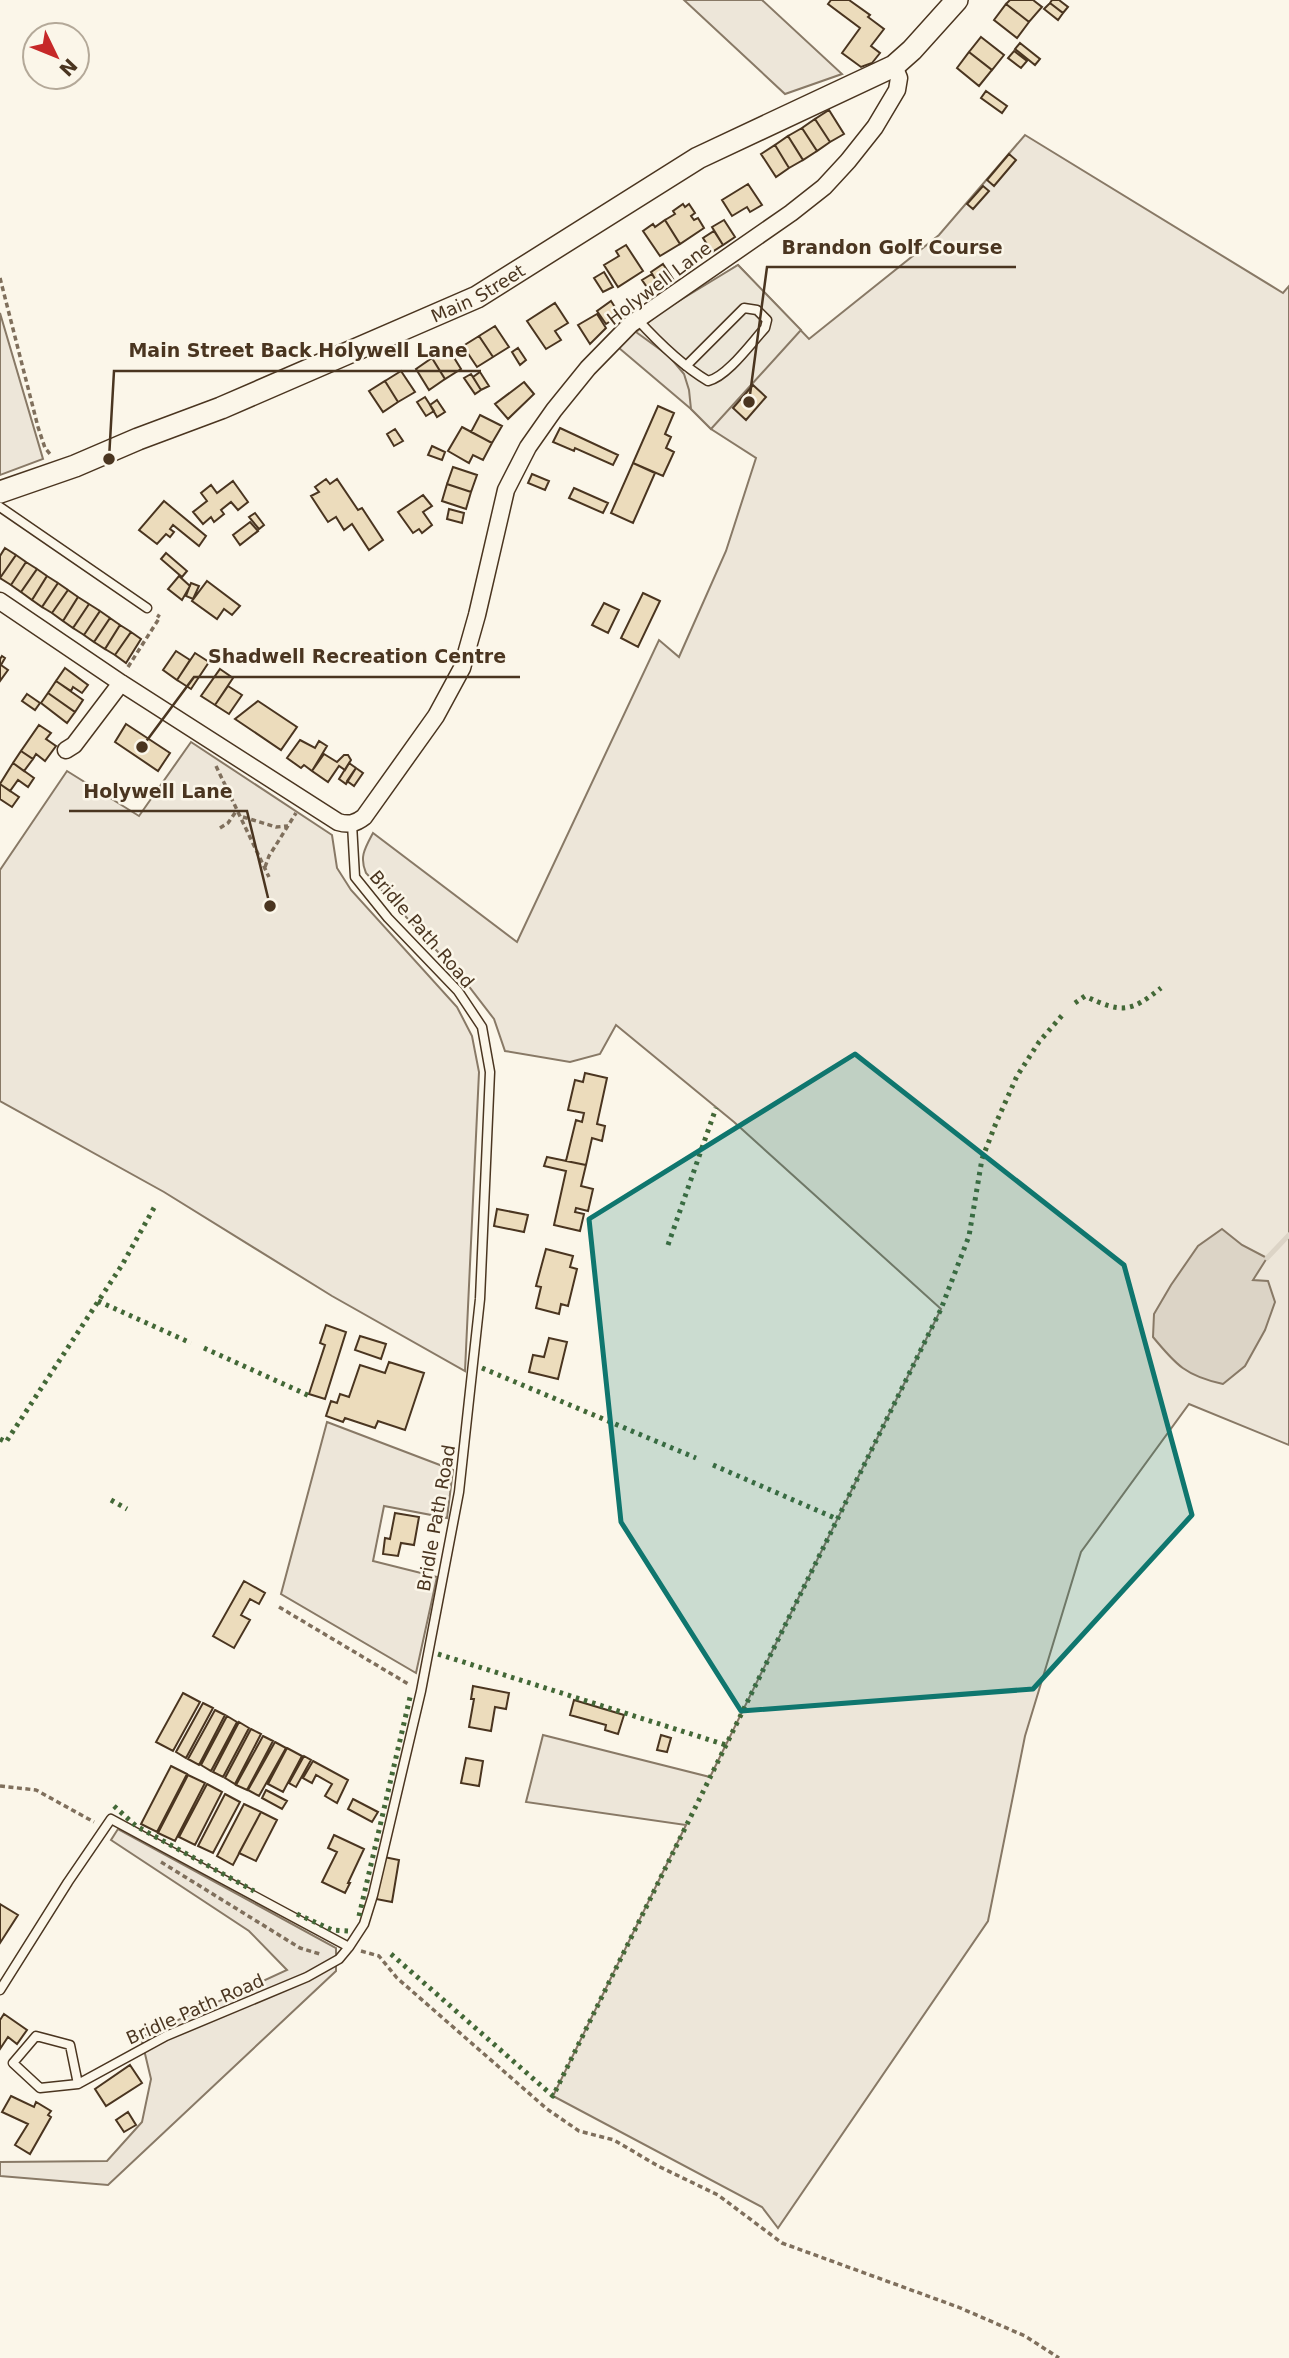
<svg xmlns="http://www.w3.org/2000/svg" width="1289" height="2358" font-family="'DejaVu Sans',sans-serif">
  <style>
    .green { fill: #ede6d9; stroke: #887966; stroke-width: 2 }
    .parking { fill: #ede7d9; stroke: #887966; stroke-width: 2 }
    .water { fill: #dcd4c6; stroke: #887966; stroke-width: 2 }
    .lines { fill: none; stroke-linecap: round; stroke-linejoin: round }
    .stream { stroke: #dcd4c6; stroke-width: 5 }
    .building { fill: #ecdcbc; stroke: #4a3520; stroke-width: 2 }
    .service-casing { stroke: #4a3520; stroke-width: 11 }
    .minor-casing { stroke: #4a3520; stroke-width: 19 }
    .tertiary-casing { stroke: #4a3520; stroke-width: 24 }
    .path { stroke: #7f6f5c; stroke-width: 3.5; stroke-dasharray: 5 3.5; stroke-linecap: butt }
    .service { stroke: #fbf6e9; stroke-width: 8 }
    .minor { stroke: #fbf6e9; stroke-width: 16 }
    .tertiary { stroke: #fbf6e9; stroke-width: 21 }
    .hedge { stroke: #436837; stroke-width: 5; stroke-dasharray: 3.5 5; stroke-linecap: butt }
    .marked { fill: #0f766e; fill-opacity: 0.2; stroke: #0f766e; stroke-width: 5; stroke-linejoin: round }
    .labels { text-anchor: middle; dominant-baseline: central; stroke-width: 5; stroke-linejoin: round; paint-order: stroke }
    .street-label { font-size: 18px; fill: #4a3520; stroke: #fbf6e9 }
    .leader { fill: none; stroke: #4a3520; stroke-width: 2.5 }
    .callout-dot { fill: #4a3520; stroke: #fbf6e9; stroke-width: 2.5 }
    .callout-label { font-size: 19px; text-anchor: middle; font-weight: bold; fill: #4a3520; stroke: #fbf6e9; stroke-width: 5; stroke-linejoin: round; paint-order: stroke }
  </style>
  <rect width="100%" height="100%" fill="#fbf6e9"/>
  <path class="green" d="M684,0H762L842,74L785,94Z
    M1025,135L1283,293L1289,286V1445L1189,1404L1081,1552L1025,1736L988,1921L778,2228L762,2207L553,2096L686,1825L526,1802L543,1735L710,1777L941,1309L734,1122L616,1025L600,1054L570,1062L505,1051L494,1019L467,984L366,873C359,857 365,848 373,833L517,942L659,640L679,657L726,551L756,458L711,429L691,409L619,348L636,331L738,265L809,339L939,235Z
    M0,313L43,459L0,475Z
    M191,742L332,835L337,868L351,890L457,1007L472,1036L479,1072L465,1371L332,1296L164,1192L0,1101V870L67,771L139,816Z
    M327,1422L453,1470L447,1518L384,1506L373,1561L437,1577L416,1673L281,1594Z
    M118,1829L336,1948V1971L108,2185L0,2176V2162L107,2161L142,2122L151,2079L141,2037L287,1970L249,1931L111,1840Z"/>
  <path class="parking" d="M738,265L801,330L711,429L691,409L689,390L684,374L669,356L636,332L664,310Z"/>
  <path class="water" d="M1222,1229L1242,1245L1267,1258L1253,1280L1268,1281L1275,1302L1265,1330L1245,1366L1223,1384C1186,1376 1176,1365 1153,1337L1154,1314L1171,1285L1198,1246Z"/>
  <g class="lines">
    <path class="stream" d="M1267,1258L1289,1235"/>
  </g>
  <path class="building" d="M831,0H849L870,15L868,17L884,29L871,46L880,53L872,63L861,67L842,53L860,28L828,4Z
    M1010,0H1033L1042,7L1029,22L1006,4Z
    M1052,0H1059L1068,7L1063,13L1050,3Z
    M1050,3L1063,13L1058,20L1044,9Z
    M1006,4L1029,22L1017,38L994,20Z
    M981,37L1004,55L992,70L969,52Z
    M1020,43L1040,59L1035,65L1015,49Z
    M1014,51L1027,61L1021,68L1008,58Z
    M969,52L992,70L979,86L957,68Z
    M986,91L1007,106L1002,113L981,98Z
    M829,110L844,134L830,142L815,119Z
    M815,119L830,142L817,151L802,128Z
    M802,128L817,151L803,160L788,136Z
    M788,136L803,160L789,168L775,145Z
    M775,145L789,168L776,177L761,154Z
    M1009,154L1016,160L994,186L987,180Z
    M748,184L762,205L750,212L747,207L732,216L722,200Z
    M983,186L989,191L973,209L967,204Z
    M683,204L685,207L689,204L695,213L691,216L694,220L698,218L704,228L680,244L665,220L675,214L673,211Z
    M665,220L680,244L660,256L643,231L653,224L655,227Z
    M724,220L735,237L723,245L712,227Z
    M714,231L723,245L712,252L703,238Z
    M626,245L643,271L618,287L604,265L619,256L616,251Z
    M663,264L673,279L660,287L651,272Z
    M604,272L613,287L603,292L594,278Z
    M652,274L660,287L651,293L642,280Z
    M611,301L620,315L606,324L597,311Z
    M555,303L568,323L555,331L561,340L546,349L527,321Z
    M597,314L606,328L590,344L578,325Z
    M495,326L509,347L493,357L479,336Z
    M479,336L493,357L477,367L463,346Z
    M448,348L461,369L445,379L432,358Z
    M518,348L526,360L520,365L512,352Z
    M432,358L445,379L429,390L416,369Z
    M401,371L415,392L398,402L385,381Z
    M480,372L489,386L481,390L473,377Z
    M471,374L481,390L475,394L464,378Z
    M385,381L398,402L383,412L369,391Z
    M524,382L534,394L508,419L495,404Z
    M753,385L766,397L746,420L733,408Z
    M425,397L434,411L426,416L417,402Z
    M437,400L445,412L437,417L430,405Z
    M658,406L674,413L665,434L671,437L666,448L674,452L663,476L633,463Z
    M480,415L502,426L492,443L471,432Z
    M462,427L492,443L483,460L473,455L469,463L448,451Z
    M560,428L618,455L613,465L575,448L574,451L553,442Z
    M395,429L403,441L394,446L387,434Z
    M432,446L445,452L442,460L428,455Z
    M633,463L655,473L633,523L611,513Z
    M453,467L477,475L471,492L447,484Z
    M532,474L549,481L545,490L528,483Z
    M326,479L330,484L337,479L358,510L362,508L383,540L369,550L352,524L344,530L336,517L328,522L311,496L319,492L315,487Z
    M233,481L248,502L238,510L231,502L221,510L224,514L214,522L211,517L203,524L193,512L207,501L201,493L211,485L217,493Z
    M447,484L471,492L466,509L442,501Z
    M574,488L608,503L603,513L569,498Z
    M423,495L432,506L423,512L432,525L422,533L419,529L413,533L398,512Z
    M164,501L206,536L199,546L173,525L170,529L174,532L170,537L166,534L157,544L139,530Z
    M449,509L464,513L462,523L447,519Z
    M255,513L264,525L259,529L249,517Z
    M250,522L258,531L240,545L233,535Z
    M5,548L16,555L0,578V556Z
    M166,553L187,571L182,577L161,559Z
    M16,555L26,562L11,585L0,578Z
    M26,562L37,569L21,592L11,585Z
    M37,569L47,576L32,600L21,592Z
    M47,576L58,583L42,607L32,600Z
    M179,576L190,586L182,600L168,589Z
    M207,581L240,606L232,615L224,609L217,619L192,601Z
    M58,583L68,590L52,613L42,607Z
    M191,583L199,586L193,599L186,596Z
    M68,590L78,597L63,621L52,613Z
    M643,593L660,601L638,647L621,638Z
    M78,597L89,604L73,628L63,621Z
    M604,603L619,610L608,633L592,625Z
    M89,604L100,611L84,635L73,628Z
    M100,611L110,618L94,642L84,635Z
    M110,618L120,625L105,649L94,642Z
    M120,625L131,632L115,655L105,649Z
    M131,632L141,639L126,663L115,655Z
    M176,651L190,660L177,680L163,670Z
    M195,653L209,662L191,689L177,680Z
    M2,656L5,658L1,665L8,670L0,681V659Z
    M65,668L88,685L82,693L73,687L71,691L56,681Z
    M220,669L233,678L215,705L201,696Z
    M56,681L83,700L75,712L48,693Z
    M228,686L242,695L229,714L215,705Z
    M48,693L75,712L67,723L41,703Z
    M27,694L40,703L35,710L22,701Z
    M258,701L297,727L281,750L235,719Z
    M126,724L170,753L158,771L115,742Z
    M39,725L51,733L46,739L56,746L45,761L36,754L33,759L21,751Z
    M300,740L315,748L319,741L327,746L312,771L304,765L301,768L287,758Z
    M21,751L33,759L24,771L13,763Z
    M324,754L337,762L344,755H348L351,760L345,770L339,766L328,782L312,771Z
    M13,763L34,778L28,787L18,780L10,791L0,784Z
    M349,763L356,768L346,784L339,779Z
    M356,768L363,773L354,786L347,781Z
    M0,784L19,797L12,807L0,799Z
    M585,1073L607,1078L597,1124L605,1126L602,1141L592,1138L586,1165L566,1161L576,1120L582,1122L584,1113L568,1110L575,1080L583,1082Z
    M547,1157L586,1165L581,1186L593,1189L588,1211L576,1208L575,1212L584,1214L580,1231L554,1225L566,1171L544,1166Z
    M497,1209L528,1215L524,1232L494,1226Z
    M546,1249L573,1256L570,1267L577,1269L568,1306L561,1304L559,1314L536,1308L541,1287L536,1286Z
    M326,1325L346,1332L325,1399L309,1394L325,1345L320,1343Z
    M360,1336L386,1344L381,1359L355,1350Z
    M549,1338L567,1342L558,1379L529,1372L533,1355L544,1357Z
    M389,1362L424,1373L405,1430L378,1421L375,1428L345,1418L343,1422L326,1416L331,1401L337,1403L340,1394L349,1397L360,1365L385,1373Z
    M395,1513L419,1517L414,1545L401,1543L398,1556L383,1554L385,1538L390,1539Z
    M244,1581L265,1593L259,1604L250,1599L241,1615L250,1620L234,1648L213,1636Z
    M473,1686L509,1693L506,1709L495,1707L491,1731L469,1727L474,1699H471Z
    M183,1693L200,1702L173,1751L156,1742Z
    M574,1700L624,1715L618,1734L605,1730L606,1725L570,1715Z
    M203,1703L213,1708L186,1758L176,1752Z
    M215,1710L225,1715L199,1765L188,1759Z
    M227,1716L237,1722L211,1771L201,1765Z
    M239,1722L249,1728L223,1777L213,1772Z
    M251,1729L261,1734L235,1784L225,1778Z
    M661,1735L671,1738L667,1752L657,1750Z
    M263,1736L273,1741L247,1790L236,1785Z
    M275,1742L286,1748L259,1796L248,1790Z
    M287,1748L302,1756L283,1792L268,1784Z
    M304,1756L311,1760L296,1787L289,1783Z
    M466,1758L483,1761L479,1786L461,1783Z
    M313,1761L348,1780L337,1803L325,1796L332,1784L316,1775L312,1783L303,1778Z
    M171,1766L187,1774L157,1832L141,1824Z
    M188,1775L205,1783L175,1841L158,1833Z
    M207,1784L222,1792L195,1845L179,1837Z
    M266,1790L287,1801L282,1809L262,1798Z
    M225,1794L240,1802L213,1853L198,1846Z
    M353,1799L378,1812L372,1822L348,1809Z
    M244,1804L261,1812L233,1865L217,1856Z
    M261,1812L277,1820L256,1861L239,1853Z
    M334,1835L364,1849L348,1883H350L345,1893L322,1882L337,1852L328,1848Z
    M384,1857L399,1860L392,1902L376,1899Z
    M0,1904L18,1915L0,1943Z
    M4,2014L27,2030L17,2044L8,2037L0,2049V2020Z
    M130,2065L142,2083L106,2106L95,2089Z
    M11,2096L34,2107L36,2102L51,2111L48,2115L51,2117L30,2154L15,2145L28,2124L2,2112Z
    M128,2112L136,2125L124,2132L116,2120Z"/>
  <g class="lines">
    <defs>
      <path id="service" d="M637,319C658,342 681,365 708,381C727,377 752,342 765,328L767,320L757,310L744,308L686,366
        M0,507L147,608
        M0,1990L68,1882L111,1819L349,1947
        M78,2084L70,2045L36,2036L13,2063L40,2088L78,2084L166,2036L307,1977L339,1959L349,1947L364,1924L373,1895L421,1691L459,1492L480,1299L490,1072L482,1027L458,991L388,918L355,877L352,824"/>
      <path id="minor" d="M0,601L121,683L338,822C348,825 355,824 364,817L436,716L462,668L477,615L506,490L528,447L554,410L588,368L631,324L791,213L824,187L848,161L875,127L897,90L899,78L894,66
        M66,750L74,745L121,683"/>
      <g id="tertiary">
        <path id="s1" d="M0,492L75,466L138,439L221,408L477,297L698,158L894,66L912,50L957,0"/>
      </g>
    </defs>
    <use href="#service" class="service-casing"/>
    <use href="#minor" class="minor-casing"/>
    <use href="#tertiary" class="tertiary-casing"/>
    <path class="path" d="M0,278L38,427L45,448L50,454
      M128,667L160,617L157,615
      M216,766L269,877
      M243,817L276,827L288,826
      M220,828L228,823L237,810
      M265,867L269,856L296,813
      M279,1607L410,1685
      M0,1786L36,1790L94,1822
      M161,1862L300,1948L320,1954
      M361,1951L379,1956L397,1978L547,2109L579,2131L614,2140L658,2166L718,2195L782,2243L958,2307L1025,2336L1059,2358"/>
    <use href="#service" class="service"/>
    <use href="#minor" class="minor"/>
    <use href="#tertiary" class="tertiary"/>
    <path class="hedge" d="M1075,1003L1085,996C1121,1013 1130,1013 1161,988
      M668,1245L716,1108
      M98,1301L191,1343
      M204,1348L312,1397
      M482,1368L696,1458
      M0,1439L6,1442L122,1265L155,1206
      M713,1465L837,1519
      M111,1500L127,1509
      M438,1654L726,1745
      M114,1806L136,1826L254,1891
      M297,1914L332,1930L349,1931
      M359,1916L411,1693
      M391,1954L553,2096L941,1309L969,1236L982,1159L996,1123L1017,1076L1039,1042L1065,1012"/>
  </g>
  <path class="marked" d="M855,1054L1124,1265L1192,1515L1033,1689L741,1711L621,1522L589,1219Z"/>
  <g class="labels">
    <g class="street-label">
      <text transform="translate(659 283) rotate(-37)">Holywell Lane</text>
      <text stroke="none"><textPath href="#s1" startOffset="518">Main Street</textPath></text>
      <text transform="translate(422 929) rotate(49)">Bridle Path Road</text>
      <text transform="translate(436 1518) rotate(-80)">Bridle Path Road</text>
      <text transform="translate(195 2009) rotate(-24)">Bridle Path Road</text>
    </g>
  </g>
  <path class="leader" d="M749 402L767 267H1016M109 459L114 371H481M142 747L194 677H520M270 906L247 811H69"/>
  <g class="callout-dot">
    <circle cx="749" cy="402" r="7"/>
    <circle cx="109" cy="459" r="7"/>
    <circle cx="142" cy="747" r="7"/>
    <circle cx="270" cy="906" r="7"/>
  </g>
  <g class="callout-label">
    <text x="892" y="254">Brandon Golf Course</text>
    <text x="298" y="357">Main Street Back Holywell Lane</text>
    <text x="357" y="663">Shadwell Recreation Centre</text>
    <text x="158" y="798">Holywell Lane</text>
  </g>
  <g transform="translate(56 56) rotate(133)"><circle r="33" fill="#fbf6e9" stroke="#b4a999" stroke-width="2"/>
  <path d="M0-5L12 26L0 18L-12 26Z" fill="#c62828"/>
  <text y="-10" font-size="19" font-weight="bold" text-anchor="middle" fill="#4a3520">N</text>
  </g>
</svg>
